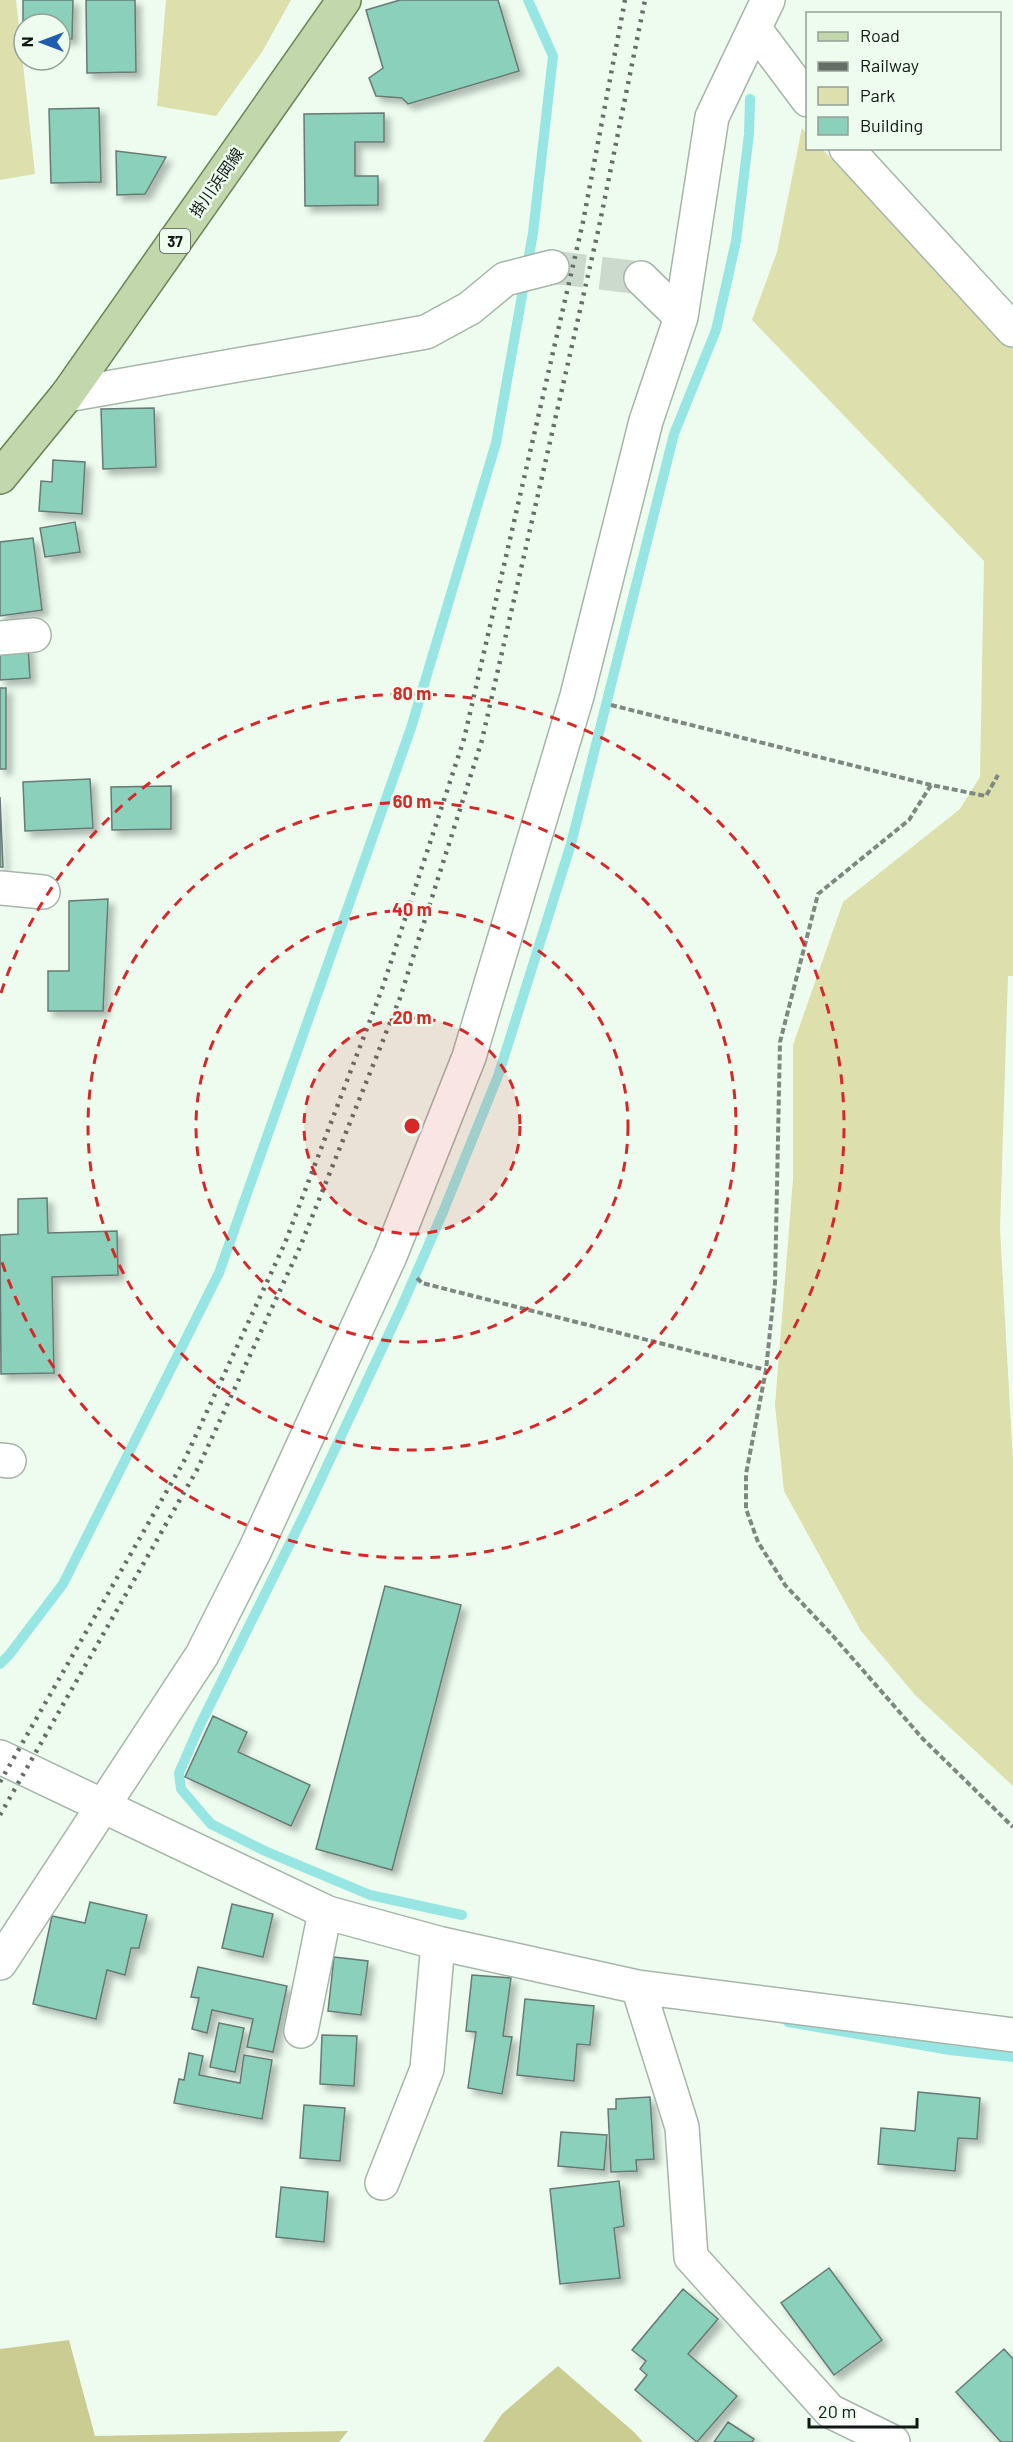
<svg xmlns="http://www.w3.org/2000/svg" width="1013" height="2442" font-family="Barlow,'Noto Sans JP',sans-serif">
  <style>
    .green { fill: #dddfac }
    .forest { fill: #cbcc91 }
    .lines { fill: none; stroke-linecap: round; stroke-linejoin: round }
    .stream { stroke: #97e6e3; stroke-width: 10 }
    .building { fill: #8ad0ba; stroke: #687a74; stroke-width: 1.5; filter: url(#shadow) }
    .minor-tunnel { stroke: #ccdace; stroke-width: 33; stroke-dasharray: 33 16; stroke-linecap: butt }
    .minor-casing { stroke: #a6b5a9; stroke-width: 36 }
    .major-casing { stroke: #698352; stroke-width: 36 }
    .path { stroke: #7e8880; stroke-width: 4; stroke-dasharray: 6 3; stroke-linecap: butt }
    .minor { stroke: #fff; stroke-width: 33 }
    .major { stroke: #c2d7ac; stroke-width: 33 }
    .rail { stroke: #646e66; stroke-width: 4.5; stroke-dasharray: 3 6; stroke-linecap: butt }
    .ring { fill: none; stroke: #d62828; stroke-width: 3; stroke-dasharray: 10 8 }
    .labels { text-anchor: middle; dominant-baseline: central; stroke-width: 5; stroke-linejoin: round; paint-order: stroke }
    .shield { fill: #edfcef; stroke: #525b54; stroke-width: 1.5 }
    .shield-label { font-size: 15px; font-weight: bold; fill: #101612 }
    .street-label { font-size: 16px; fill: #101612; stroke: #edfcef }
    .centre { fill: #d62828; stroke: #edfcef; stroke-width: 3 }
    .ring-label { font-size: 18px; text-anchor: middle; font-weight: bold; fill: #d62828; stroke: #edfcef; stroke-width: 5; stroke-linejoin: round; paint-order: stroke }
  </style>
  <defs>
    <filter id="shadow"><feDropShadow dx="5.5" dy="5.5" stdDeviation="3" flood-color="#0004"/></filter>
  </defs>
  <rect width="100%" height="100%" fill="#edfcef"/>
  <path class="green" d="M0,0H16L35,174L0,180Z
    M166,0H291L262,52L216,116L157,106Z
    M802,128L807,134L808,148L822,149L1013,347V976H1008L1000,1229L1013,1462V1786L916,1696L861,1631L784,1491L775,1405L793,1179V1045L843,902L960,809L980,777L984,561L752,320L777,252Z"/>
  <path class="forest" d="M69,2340L95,2436L348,2431L339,2442H0V2349Z
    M558,2366L634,2432L643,2442H483L502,2414Z"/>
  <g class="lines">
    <path class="stream" d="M0,1664L9,1655L63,1584L219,1273L411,728L496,443L533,233L553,56L528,0
      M462,1915L370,1895L265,1851L211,1824L181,1789L179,1773L200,1725L305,1513L401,1308L443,1212L498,1076L571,844L674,434L716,330L736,241L749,134L750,99
      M788,2022L950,2050L1013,2057"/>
  </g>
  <path class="building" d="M23,0H73L72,39L60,38V24H24L23,38Z
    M86,0H135L136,72L87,73Z
    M400,0H498L519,71L408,104L402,98L376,96L369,78L383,68L366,10Z
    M99,108L101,182L51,183L49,109Z
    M384,113V142H355V176H378V205L305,206L304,114Z
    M116,151L166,157L145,194L117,195Z
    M154,408L156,467L103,469L101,409Z
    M53,460L85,462L82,514L39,511L41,481L52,482Z
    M75,522L80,552L45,557L40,528Z
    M33,538L42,610L0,616V542Z
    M28,646L30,678L0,680V649Z
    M0,688H6V769H0Z
    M90,779L93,828L25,831L23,782Z
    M171,786V829L112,830L111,787Z
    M0,797L3,867H0Z
    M108,899L103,1011H48V971H69V901Z
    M47,1198L48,1233L117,1231L118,1275L52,1277L54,1373L1,1374L0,1235L18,1234V1199Z
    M385,1586L461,1605L392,1870L316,1849Z
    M213,1716L247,1732L238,1752L310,1785L291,1826L185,1777Z
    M90,1902L147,1915L139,1948H131L125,1975L107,1970L96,2019L33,2004L52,1916L85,1923Z
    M232,1904L273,1914L263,1957L222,1948Z
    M334,1957L368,1961L361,2015L328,2011Z
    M198,1967L287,1986L273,2052L247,2047L253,2019L212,2010L207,2033L192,2029L199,1998L191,1997Z
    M472,1975L511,1978L503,2036L512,2037L502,2094L468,2088L476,2032L466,2031Z
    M525,1999L594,2006L590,2045L577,2044L574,2081L517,2075Z
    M219,2023L244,2028L235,2072L210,2067Z
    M322,2035L357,2036L354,2086L320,2084Z
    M189,2053L203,2056L199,2075L240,2083L244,2055L272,2060L262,2119L174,2103L179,2079L184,2080Z
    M918,2092L980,2098L977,2139L958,2138L955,2171L878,2164L881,2128L915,2131Z
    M650,2097L654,2159L636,2160L637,2171L611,2172L608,2109H616V2099Z
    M304,2105L345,2108L340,2161L300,2158Z
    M561,2132L607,2135L604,2170L558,2166Z
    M619,2181L624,2226L614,2228L620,2278L560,2284L550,2189Z
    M281,2187L328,2192L324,2242L276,2237Z
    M829,2268L882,2340L834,2375L781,2303Z
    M683,2289L718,2319L688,2354L737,2396L697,2442L635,2390L647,2375L640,2369L646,2361L632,2350Z
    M1004,2349L1013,2359V2442H1001L956,2392Z
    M728,2422L754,2439L752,2442H714Z"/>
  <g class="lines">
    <path class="minor-tunnel" d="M552,267L641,278"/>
    <defs>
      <path id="minor" d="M755,29L808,100
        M846,148L1013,330
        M641,278L681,317
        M67,395L426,332L470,308L505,279L552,267
        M0,638L34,635
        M0,888L43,892
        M0,1460L9,1461
        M0,1757L328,1913L438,1943L638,1987L1013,2035
        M0,1963L202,1655L255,1550L390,1256L469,1057L577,696L646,421L681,317L712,117L768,0
        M638,1987L682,2127L691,2257L830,2411L893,2442
        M301,2031L325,1912
        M382,2183L427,2069L438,1943"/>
      <path id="major" d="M0,477L67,395L344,0"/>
    </defs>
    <use href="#minor" class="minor-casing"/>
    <use href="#major" class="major-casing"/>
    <path class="path" d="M611,705L931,785L986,796L998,775
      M931,785L909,820L818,894L780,1042L775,1283L766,1370L746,1474V1509L758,1542L785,1585L833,1636L923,1739L1013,1827
      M417,1278L422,1283L766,1370"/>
    <use href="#minor" class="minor"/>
    <use href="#major" class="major"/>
    <path class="rail" d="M0,1782L184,1461L285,1243L382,989L464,739L583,222L625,0
      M0,1815L198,1468L300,1247L400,998L482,740L599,227L645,0"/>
  </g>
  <circle cx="412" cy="1126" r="108" fill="#d62828" fill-opacity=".12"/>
  <g class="ring">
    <circle cx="412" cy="1126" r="108"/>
    <circle cx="412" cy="1126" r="216"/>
    <circle cx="412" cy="1126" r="324"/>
    <path d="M1 993A432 432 0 1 1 1 1259"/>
  </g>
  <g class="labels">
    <rect class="shield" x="160" y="229" width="30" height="24" rx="4.5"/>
    <g class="shield-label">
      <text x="175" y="241">37</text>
    </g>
    <g class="street-label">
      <text transform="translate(216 182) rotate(-55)">掛川浜岡線</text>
    </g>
  </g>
  <circle cx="412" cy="1126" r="9" class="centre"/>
  <g class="ring-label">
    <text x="412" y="700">80 m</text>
    <text x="412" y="808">60 m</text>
    <text x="412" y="916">40 m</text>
    <text x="412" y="1024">20 m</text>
  </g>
  <rect x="806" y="12" width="195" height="138" fill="#edfcef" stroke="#95a097" stroke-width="1.5"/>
  <rect x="818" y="32" width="30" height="9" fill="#c2d7ac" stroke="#95a097" stroke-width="1.5"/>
  <text x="860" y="42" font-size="18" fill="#101612">Road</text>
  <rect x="818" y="62" width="30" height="9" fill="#646e66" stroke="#95a097" stroke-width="1.5"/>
  <text x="860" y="72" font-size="18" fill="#101612">Railway</text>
  <rect x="818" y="87" width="30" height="18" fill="#dddfac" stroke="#95a097" stroke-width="1.5"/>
  <text x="860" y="102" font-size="18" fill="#101612">Park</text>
  <rect x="818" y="117" width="30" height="18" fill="#8ad0ba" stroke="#95a097" stroke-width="1.5"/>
  <text x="860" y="132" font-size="18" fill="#101612">Building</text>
  <g transform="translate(42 42) rotate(270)"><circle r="28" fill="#edfcef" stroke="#95a097" stroke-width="1.5"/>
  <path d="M0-4.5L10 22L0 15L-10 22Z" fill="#1f5dae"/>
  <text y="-9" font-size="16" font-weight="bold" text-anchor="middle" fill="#101612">N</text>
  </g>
  <path d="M809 2418v9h108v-9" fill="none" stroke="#101612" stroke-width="3"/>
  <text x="818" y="2418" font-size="18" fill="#101612" stroke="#edfcef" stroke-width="4.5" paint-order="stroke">20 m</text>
</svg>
